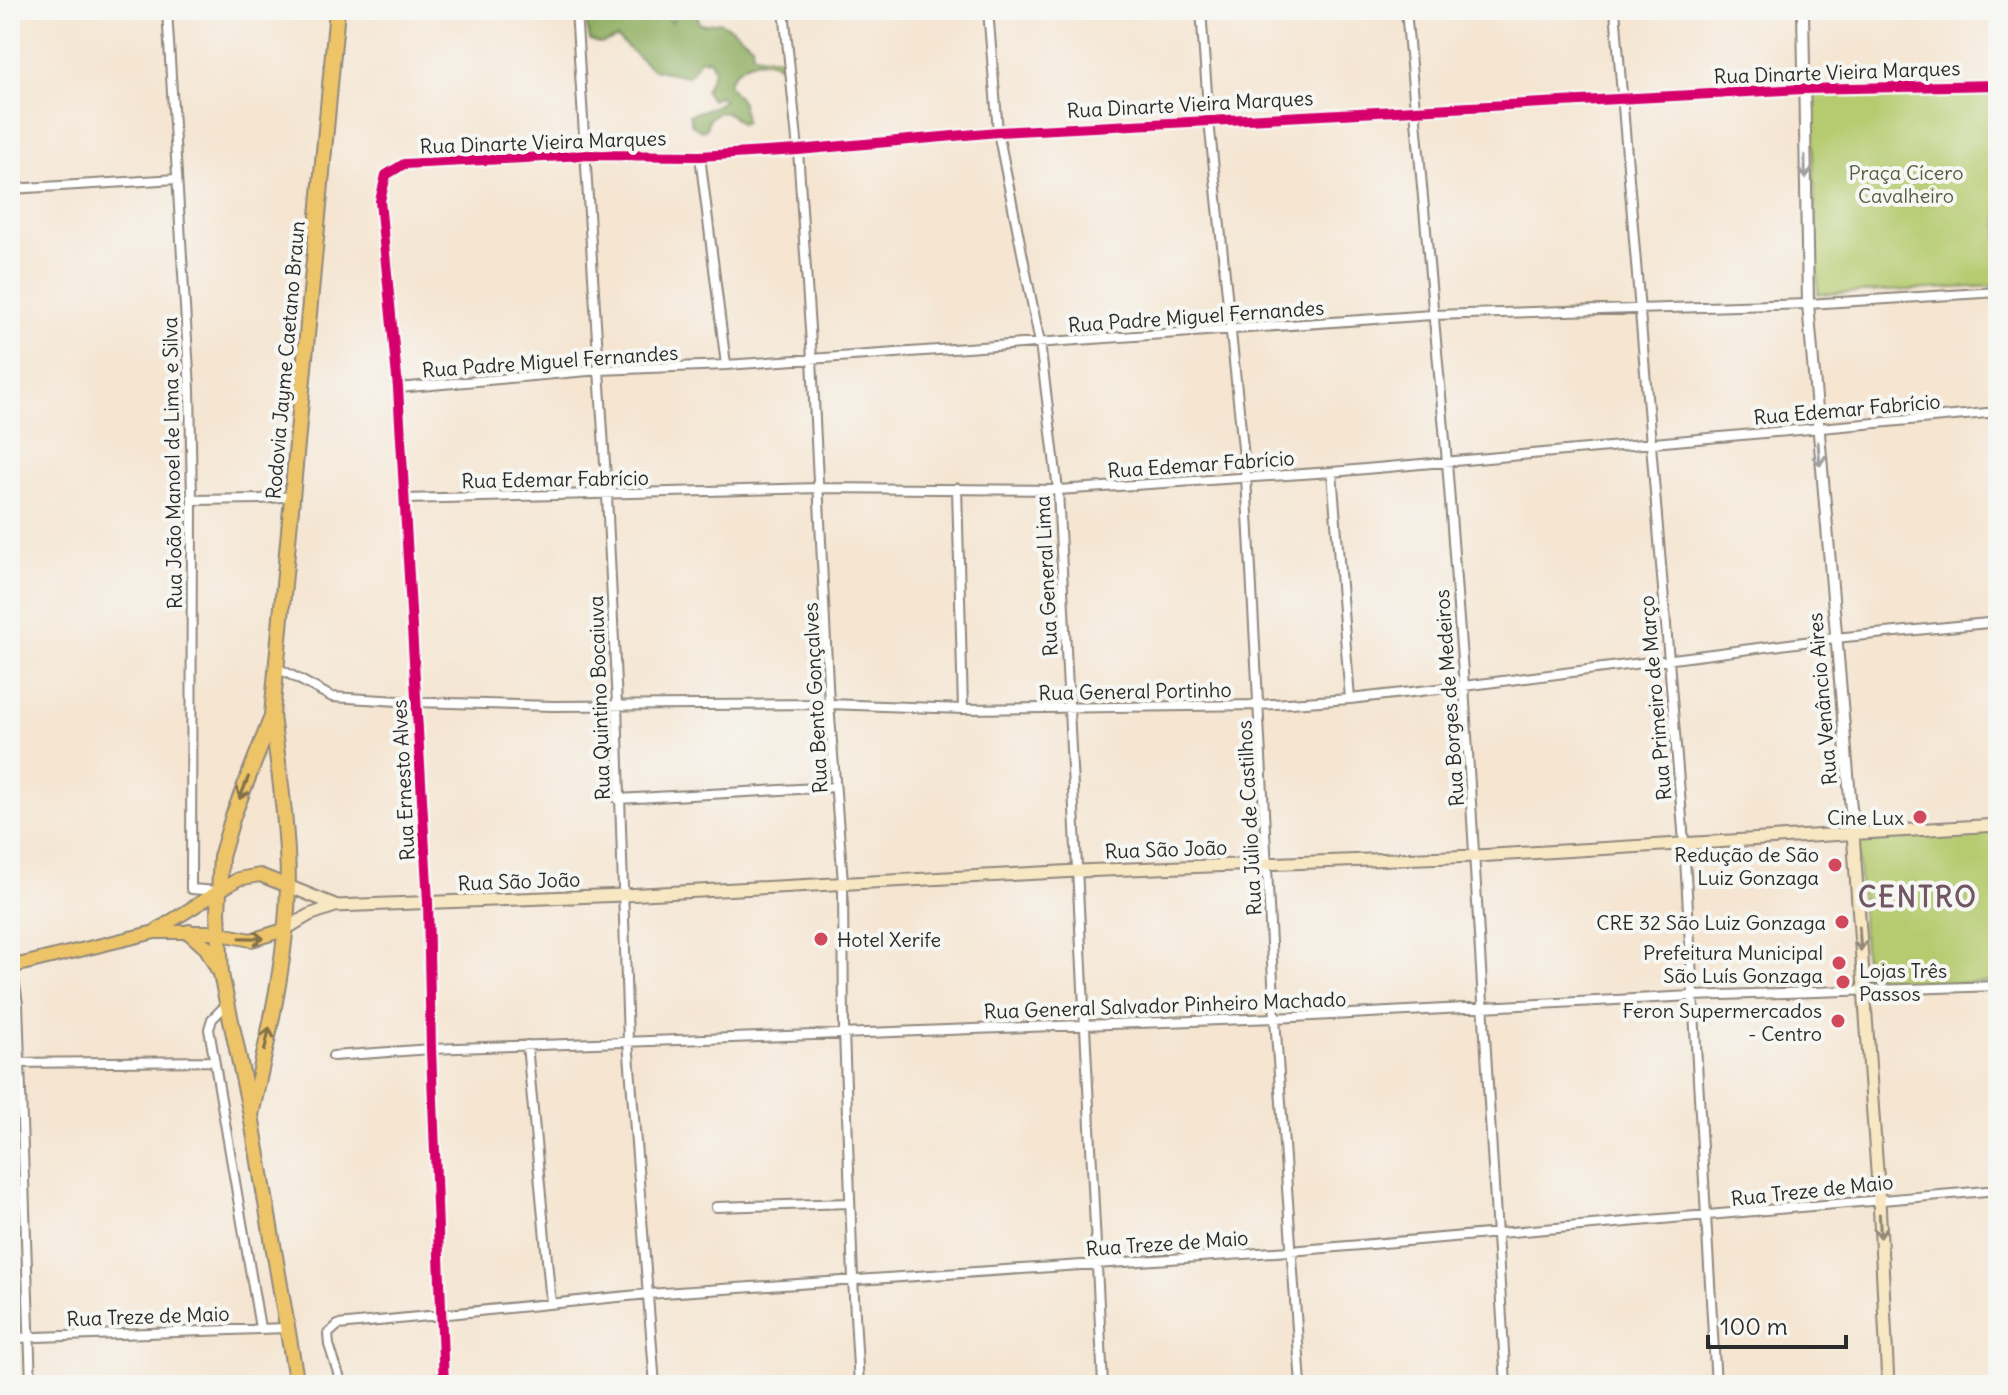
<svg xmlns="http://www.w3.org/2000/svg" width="2008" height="1395" font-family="Delius,sans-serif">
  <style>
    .green { fill: #b6cb6f; stroke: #707b4d; stroke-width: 2 }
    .forest { fill: #90af62; stroke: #5e6d46; stroke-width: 2 }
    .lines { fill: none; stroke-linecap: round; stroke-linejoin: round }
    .minor-casing { stroke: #90887e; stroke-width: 12 }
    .tertiary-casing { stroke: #90887e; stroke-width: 14 }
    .secondary-casing { stroke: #90887e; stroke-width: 15 }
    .primary-casing { stroke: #90887e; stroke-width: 16 }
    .trunk-casing { stroke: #90887e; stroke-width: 18 }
    .minor { stroke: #fff; stroke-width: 8 }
    .tertiary { stroke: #fff; stroke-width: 10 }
    .secondary { stroke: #f8e7c3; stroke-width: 11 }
    .primary { stroke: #eec469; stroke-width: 12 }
    .trunk { stroke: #eec469; stroke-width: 14 }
    .cycleway-casing { stroke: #f6f6f2; stroke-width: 15 }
    .cycleway { stroke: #d6006c; stroke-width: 10 }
    .oneway { stroke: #a0a0a0 }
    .oneway2 { stroke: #837047 }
    .oneway3 { stroke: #928977 }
    .poi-dot { fill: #d1495b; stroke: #f6f6f2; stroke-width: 3 }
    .labels { text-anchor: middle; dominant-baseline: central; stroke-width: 8; stroke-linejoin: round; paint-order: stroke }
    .street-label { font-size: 20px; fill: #2b2b2b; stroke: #f6f6f2 }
    .park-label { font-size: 20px; fill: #555b3f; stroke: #f6f6f2 }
    .poi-label { font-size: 20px; fill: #2b2b2b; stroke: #f6f6f2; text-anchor: end }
    .district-label { font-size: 28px; font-weight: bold; letter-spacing: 2px; fill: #715763; stroke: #f6f6f2 }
  </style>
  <rect width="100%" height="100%" fill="#f6f6f2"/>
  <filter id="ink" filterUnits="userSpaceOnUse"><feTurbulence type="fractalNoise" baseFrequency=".0125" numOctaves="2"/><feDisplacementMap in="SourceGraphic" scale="16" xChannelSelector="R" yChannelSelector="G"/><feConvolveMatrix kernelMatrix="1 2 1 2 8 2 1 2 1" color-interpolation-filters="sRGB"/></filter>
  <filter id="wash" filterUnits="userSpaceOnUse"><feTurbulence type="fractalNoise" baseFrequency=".006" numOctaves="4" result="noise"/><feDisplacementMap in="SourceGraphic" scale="32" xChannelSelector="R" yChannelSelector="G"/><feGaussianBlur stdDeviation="1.8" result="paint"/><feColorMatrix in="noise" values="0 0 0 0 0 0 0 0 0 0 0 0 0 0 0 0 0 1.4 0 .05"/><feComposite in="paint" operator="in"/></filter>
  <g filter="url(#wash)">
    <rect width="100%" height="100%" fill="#f5e5d1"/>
    <path class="green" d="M1998,89V286L1818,294L1811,94Z
      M1998,830V982L1866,986L1857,840Z"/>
    <path class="forest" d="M583,10H658L672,22L675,10H697L699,23L704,25L719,22L733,29L752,45L753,53C762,61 776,53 787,61L786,66C779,66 773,62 766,61C749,58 732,70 728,85L742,102L745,122L741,124L728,113L718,112L709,119L706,129L701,131L692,125L689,115L715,106L724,100L720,96L711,100L705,91L714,70L710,60L700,59L691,73L687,76L652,69L617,38L601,44L590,40Z"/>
  </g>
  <g filter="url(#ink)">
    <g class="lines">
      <defs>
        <path id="minor" d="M167,10L190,389L192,500L191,889L217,891
          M576,10L607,495L617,705L628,1041L655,1385
          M784,10L798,150L812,359L829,704L843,882L844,1032L853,1279L859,1385
          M988,10L998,132L1040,343L1058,490L1103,1385
          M1201,10L1209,121L1246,477L1275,1018L1301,1385
          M1406,10L1447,462L1464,686L1506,1385
          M1615,10L1684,842L1716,1385
          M700,156L726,365
          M10,189L177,179
          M398,388L599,370L726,365L1432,315L1808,304L1998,292
          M1332,472L1350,699
          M957,488L963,709
          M405,499L820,488L1058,490L1332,472L1998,412
          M192,500L260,499L292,496
          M276,667L332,697L416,702L553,706L829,704L963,709L1259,705L1350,699L1464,686L1835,638L1998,622
          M618,799L835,787
          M12,966L18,1004L31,1385
          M227,1004L212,1019L209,1029L260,1328
          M527,1045L551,1303
          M333,1056L431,1049L1275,1018L1692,996L1998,986
          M10,1063L213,1061
          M716,1207L850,1203
          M10,1338L286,1328
          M342,1385L329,1345L328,1334L338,1325L648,1294L1290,1251L1998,1190
          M444,1385L431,1049L428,902L398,388L380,201L386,175L404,164L585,155L700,156L798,150L998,132L1209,121L1803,89L1998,85"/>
        <path id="tertiary" d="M1803,10L1808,304L1853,833"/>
        <path id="secondary" d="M1853,833L1879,1199L1888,1385
          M288,886L335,905
          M284,930L309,915L335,906L624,895L1078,871L1476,856L1998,825"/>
        <path id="primary" d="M157,930L238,879L260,875L288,886
          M10,967L155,932H212L251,940L284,930"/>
        <path id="trunk" d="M271,719L233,816L221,857L218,911L221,974L251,1115L297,1385
          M189,932L207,948L218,969
          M251,1115C267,1040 287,963 288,885C288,828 279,772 272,715L337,10"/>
      </defs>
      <use href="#minor" class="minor-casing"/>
      <use href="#tertiary" class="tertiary-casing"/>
      <use href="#secondary" class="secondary-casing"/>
      <use href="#primary" class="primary-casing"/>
      <use href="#trunk" class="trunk-casing"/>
      <use href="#minor" class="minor"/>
      <use href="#tertiary" class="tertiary"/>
      <use href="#secondary" class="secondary"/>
      <use href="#primary" class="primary"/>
      <use href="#trunk" class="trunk"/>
      <defs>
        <path id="cycleway" d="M444,1385L431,1049L428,902L398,388L380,201L386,175L404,164L585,155L700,156L798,150L998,132L1209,121L1803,89L1998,85"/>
      </defs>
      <use href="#cycleway" class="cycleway-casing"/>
      <use href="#cycleway" class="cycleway"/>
    </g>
    <defs><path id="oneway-shaft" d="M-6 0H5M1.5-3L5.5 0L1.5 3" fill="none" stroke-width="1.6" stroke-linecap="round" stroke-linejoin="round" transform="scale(2)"/></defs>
    <g class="oneway">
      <use href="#oneway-shaft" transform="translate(1805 167) rotate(89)"/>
      <use href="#oneway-shaft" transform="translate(1819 454) rotate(85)"/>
    </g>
    <g class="oneway2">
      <use href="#oneway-shaft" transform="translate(244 788) rotate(112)"/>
      <use href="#oneway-shaft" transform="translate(252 938) rotate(1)"/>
      <use href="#oneway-shaft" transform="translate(267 1039) rotate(-78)"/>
    </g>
    <g class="oneway3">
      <use href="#oneway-shaft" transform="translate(1860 939) rotate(86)"/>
      <use href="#oneway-shaft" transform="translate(1880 1226) rotate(87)"/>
    </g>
  </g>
  <g class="poi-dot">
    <circle cx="1920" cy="817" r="8"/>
    <circle cx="1835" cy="865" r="8"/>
    <circle cx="1842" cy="922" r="8"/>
    <circle cx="821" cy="939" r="8"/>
    <circle cx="1839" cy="963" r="8"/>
    <circle cx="1843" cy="982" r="8"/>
    <circle cx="1838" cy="1021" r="8"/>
  </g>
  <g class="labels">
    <g class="street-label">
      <text transform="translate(1837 72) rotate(-2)">Rua Dinarte Vieira Marques</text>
      <text transform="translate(1190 104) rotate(-3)">Rua Dinarte Vieira Marques</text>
      <text transform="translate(543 142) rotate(-2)">Rua Dinarte Vieira Marques</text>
      <text transform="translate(1196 316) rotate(-4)">Rua Padre Miguel Fernandes</text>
      <text transform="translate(285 360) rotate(-85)">Rodovia Jayme Caetano Braun</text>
      <text transform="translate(550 361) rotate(-4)">Rua Padre Miguel Fernandes</text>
      <text transform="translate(1847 409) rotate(-5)">Rua Edemar Fabrício</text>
      <text transform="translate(172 463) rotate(-91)">Rua João Manoel de Lima e Silva</text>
      <text transform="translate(1201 464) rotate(-4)">Rua Edemar Fabrício</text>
      <text transform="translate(555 479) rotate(-1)">Rua Edemar Fabrício</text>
      <text transform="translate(1046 576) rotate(-93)">Rua General Lima</text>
      <text transform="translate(1135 691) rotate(-1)">Rua General Portinho</text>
      <text transform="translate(599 698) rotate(-92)">Rua Quintino Bocaiuva</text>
      <text transform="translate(815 698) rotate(-93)">Rua Bento Gonçalves</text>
      <text transform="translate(1449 698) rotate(-94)">Rua Borges de Medeiros</text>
      <text transform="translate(1655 698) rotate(-95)">Rua Primeiro de Março</text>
      <text transform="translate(1822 699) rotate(-95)">Rua Venâncio Aires</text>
      <text transform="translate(403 780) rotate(-93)">Rua Ernesto Alves</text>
      <text transform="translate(1249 818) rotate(-93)">Rua Júlio de Castilhos</text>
      <text transform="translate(1166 849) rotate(-2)">Rua São João</text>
      <text transform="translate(519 881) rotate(-2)">Rua São João</text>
      <text transform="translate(1165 1005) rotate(-2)">Rua General Salvador Pinheiro Machado</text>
      <text transform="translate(1812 1190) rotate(-6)">Rua Treze de Maio</text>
      <text transform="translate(1167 1243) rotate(-4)">Rua Treze de Maio</text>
      <text transform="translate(148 1316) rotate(-2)">Rua Treze de Maio</text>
    </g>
    <g class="park-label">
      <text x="1906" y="172">Praça Cícero<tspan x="1906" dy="23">Cavalheiro</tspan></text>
    </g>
    <g class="poi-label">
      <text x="1904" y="817">Cine Lux</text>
      <text x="1819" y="854">Redução de São<tspan x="1819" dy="23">Luiz Gonzaga</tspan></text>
      <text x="1826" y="922">CRE 32 São Luiz Gonzaga</text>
      <text x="837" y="939" text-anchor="start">Hotel Xerife</text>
      <text x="1823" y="952">Prefeitura Municipal<tspan x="1823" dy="23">São Luís Gonzaga</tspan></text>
      <text x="1859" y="970" text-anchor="start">Lojas Três<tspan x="1859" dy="23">Passos</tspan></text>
      <text x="1822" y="1010">Feron Supermercados<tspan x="1822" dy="23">- Centro</tspan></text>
    </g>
    <g class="district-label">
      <text x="1918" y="897">CENTRO</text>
    </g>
  </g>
  <rect width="2008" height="1395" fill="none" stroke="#f6f6f2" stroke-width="40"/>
  <path d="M1708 1335v12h138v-12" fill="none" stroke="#2b2b2b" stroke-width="4"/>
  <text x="1720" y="1335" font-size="24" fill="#2b2b2b" stroke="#f6f6f2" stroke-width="6" paint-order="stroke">100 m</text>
</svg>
